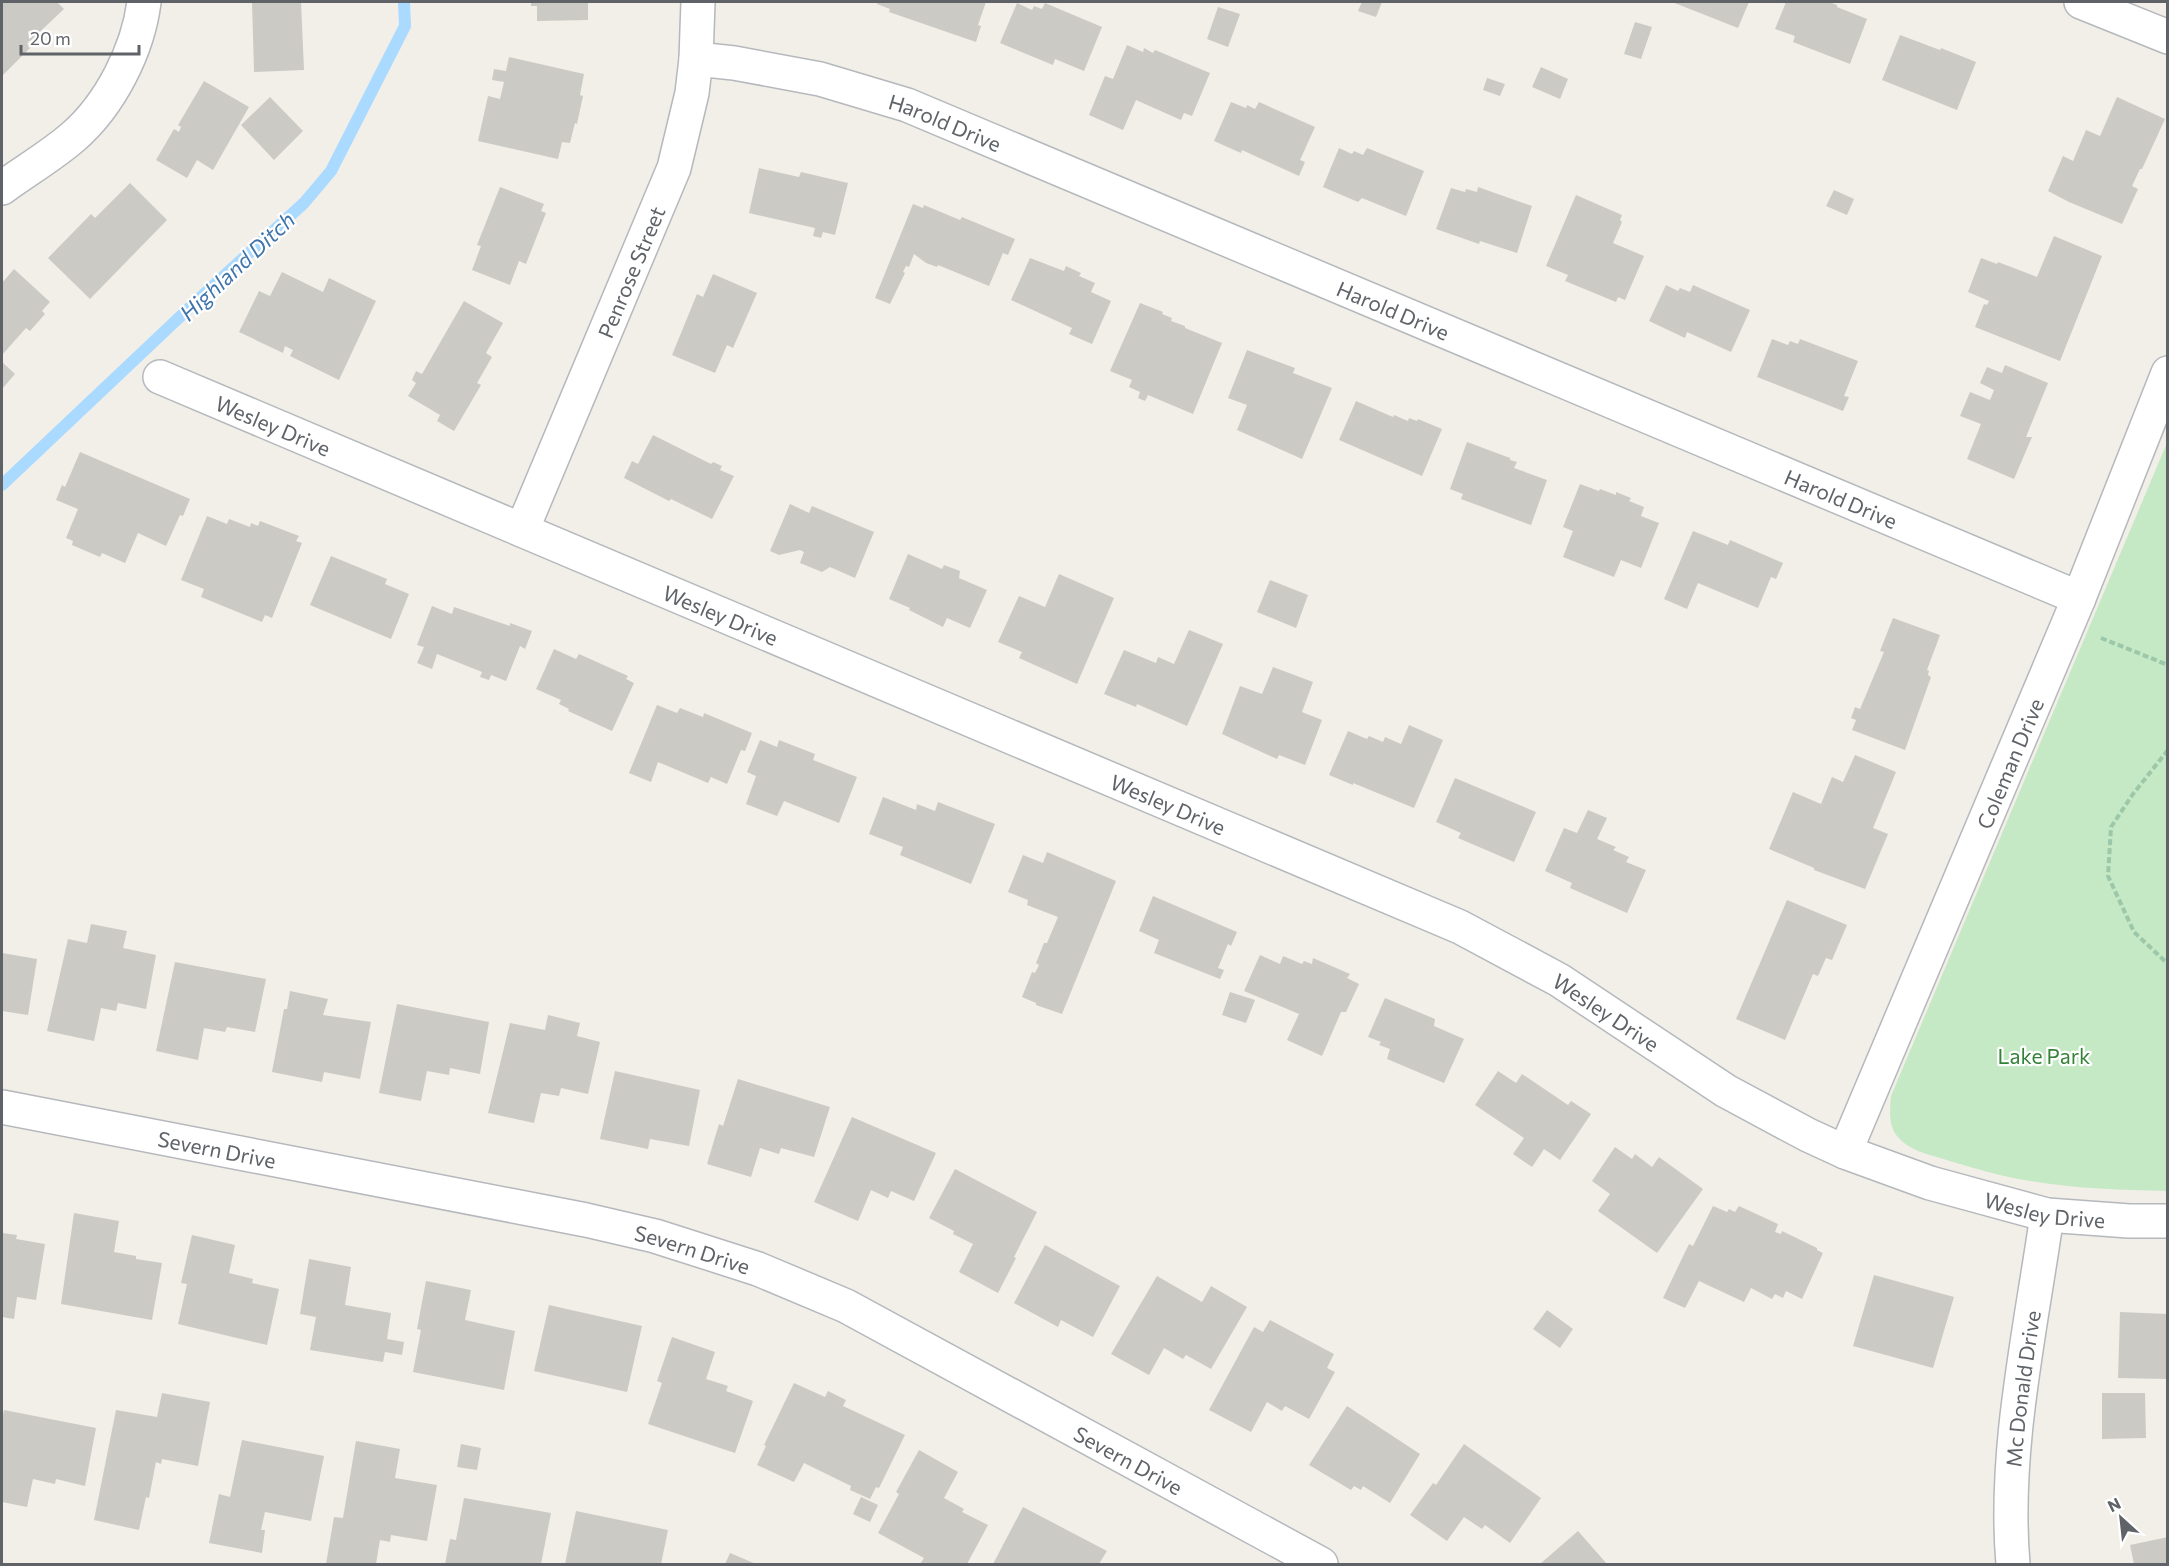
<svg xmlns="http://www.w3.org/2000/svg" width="2169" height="1566" font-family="Commissioner,sans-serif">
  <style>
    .green { fill: #c5e8c5 }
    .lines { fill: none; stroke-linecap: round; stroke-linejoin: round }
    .stream { stroke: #aadaff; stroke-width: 12 }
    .building { fill: #cccac5 }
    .minor-casing { stroke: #b5b8bc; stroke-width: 36 }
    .path { stroke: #9cc7a9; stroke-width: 4; stroke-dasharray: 6 3; stroke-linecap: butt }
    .minor { stroke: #fff; stroke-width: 33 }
    .labels { text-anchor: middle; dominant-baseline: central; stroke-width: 4.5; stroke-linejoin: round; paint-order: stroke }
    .street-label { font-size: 21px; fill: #5f6368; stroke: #fff }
    .park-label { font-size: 21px; fill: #348238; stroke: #fff }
    .water-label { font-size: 22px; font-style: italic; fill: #4174aa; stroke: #fff }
  </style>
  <rect width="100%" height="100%" fill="#f1efe8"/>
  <path class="green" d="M2167,443V1191C2122,1190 2076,1189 2030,1181C2003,1177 1977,1169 1950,1161C1932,1155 1910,1152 1897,1136C1888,1125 1890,1109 1891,1096Z"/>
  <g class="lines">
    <path class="stream" d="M2,485L203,295L304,203L331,171L405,26L404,2"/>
  </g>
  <path class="building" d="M2,2H57L64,9L27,44L32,46L2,76Z
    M252,2H301L304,70L254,72Z
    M531,2H588V20L537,21V6H531Z
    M878,2H986L978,25L981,26L976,42L889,12L890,9L877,4Z
    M1362,2H1382L1376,17L1358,11Z
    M1672,2H1749L1738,28Z
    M1786,2H1829L1837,5V7L1867,19L1850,64L1793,42L1795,36L1775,29Z
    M1017,3L1032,10L1034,6L1042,9L1045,3L1102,27L1084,71L1055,59L1053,65L1000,43Z
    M1218,7L1240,14L1228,47L1207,39Z
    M1635,22L1652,27L1641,59L1624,54Z
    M1900,35L1940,50L1941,48L1976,62L1957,110L1882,80Z
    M1127,45L1143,52L1144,48L1153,53L1155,50L1210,73L1192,116L1184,113L1181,120L1136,100L1123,130L1089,115L1105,76L1113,79Z
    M509,57L584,74L580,95L583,96L577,124L575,123L570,143L562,142L558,159L478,141L488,96L500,99L504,82L492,80L494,69L506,71Z
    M1541,67L1568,79L1560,99L1532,87Z
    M1487,78L1505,84L1500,96L1483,90Z
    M204,81L249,107L213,170L197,160L187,178L156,160L174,129L179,132L181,127L178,125Z
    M270,97L303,131L274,160L241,125Z
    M2117,97L2165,119L2142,169H2140L2132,186L2138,189L2122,224L2069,202L2048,191L2063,156L2073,161L2086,130L2100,136Z
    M1231,102L1246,108L1247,105L1255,109L1259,102L1315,127L1300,160L1305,162L1299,176L1242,150L1241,153L1214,141Z
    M1339,148L1352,154L1354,151L1363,155L1367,148L1424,171L1406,216L1362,198L1358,202L1323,187Z
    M759,168L799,177L801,172L848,183L835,235L823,232L821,238L813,236L815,228L749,213Z
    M130,183L167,220L90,299L48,258L91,214L95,218Z
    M500,187L544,204L541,211L546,213L526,264L519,261L510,285L472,270L481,246L477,245Z
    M1478,187L1532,206L1517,253L1480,241L1479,244L1436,229L1451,188L1465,192L1466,189L1477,192Z
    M1834,190L1854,199L1847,215L1826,206Z
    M1576,195L1622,215L1620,220L1622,222L1613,243L1644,256L1625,300L1618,297L1616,302L1565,281L1568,275L1546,266Z
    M913,204L923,208L924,205L960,220L962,217L1015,239L1008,255L1003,253L989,286L938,265L937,267L926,263L914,254L909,267L906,266L903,272L905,273L890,304L875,298Z
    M2054,236L2102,256L2060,361L1975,327L1984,304L1987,305L1989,301L1968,292L1981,258L1997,264L1998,262L2037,277Z
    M1030,258L1064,271L1066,266L1081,273L1079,276L1095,283L1091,292L1111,301L1092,344L1069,334L1072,328L1011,300Z
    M14,269L50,302L42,311L45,314L30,331L26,328L2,355V283Z
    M282,272L323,292L329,278L376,301L339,380L290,356L293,350L285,346L283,353L239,332L259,291L270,296Z
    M713,274L757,293L733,348L727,345L715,373L672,355L697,294L703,297Z
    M1666,285L1678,291L1680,288L1690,292L1693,285L1750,310L1731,352L1687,332L1685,338L1649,321Z
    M464,301L503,323L486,353L492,357L477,383L481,385L454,431L437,421L440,415L408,396L416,383L412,380L416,371L422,374Z
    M1140,303L1163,312L1162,314L1172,318L1171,321L1185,326V328L1222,343L1193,414L1148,395L1145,401L1138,398L1140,392L1129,387L1132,380L1110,371Z
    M1772,339L1788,345L1790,341L1798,344L1800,339L1858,361L1844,396L1849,397L1843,411L1757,377Z
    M1247,350L1295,368L1293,373L1332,388L1302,459L1237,430L1247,405L1228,398Z
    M2,362L15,374L2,389Z
    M2005,365L2048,383L2026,437H2032L2014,479L1967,459L1981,424L1960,416L1970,392L1990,400L1994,390L1980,383L1987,367L2002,373Z
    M1356,401L1393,417L1394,415L1408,421L1409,418L1417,421L1418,419L1442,429L1422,476L1339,440Z
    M653,435L711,464L713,462L722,466L720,470L734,476L712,519L671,499L669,501L624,478L632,461L638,464Z
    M1467,442L1510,458V460L1517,462L1514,468L1547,480L1531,525L1461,499L1463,494L1450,489Z
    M80,452L190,499L183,516L180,515L166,546L138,533L125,563L102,553L100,557L72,545L73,541L66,538L78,509L56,500L62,485L65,487Z
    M1580,484L1599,491L1600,489L1616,495V492L1631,498L1629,501L1644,507L1641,516L1659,523L1641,568L1621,560L1614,577L1563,557L1573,531L1563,527Z
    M790,504L809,513L812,506L874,532L855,578L830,567L822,572L800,563L804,552L800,550L779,555L770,551Z
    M207,516L227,524L229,519L250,527L251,523L258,526L260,521L299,536L296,541L302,543L272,618L265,615L262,622L201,597L204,589L181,580Z
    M1693,531L1728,545L1730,540L1783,563L1776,579L1771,577L1758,608L1698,583L1687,609L1664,599Z
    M908,554L942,569L944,565L960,571L959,578L987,590L970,628L947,618L943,627L909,610L910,608L889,599Z
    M331,556L387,579L385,584L409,594L391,639L310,605Z
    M1059,574L1114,598L1077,684L1019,658L1022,652L998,642L1019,596L1045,607Z
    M1270,580L1308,595L1296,628L1257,612Z
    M432,606L452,614L454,607L510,626V623L532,631L525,649L520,646L506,681L491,675L489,680L480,677L482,672L437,654L432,669L417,663L424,647L417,645Z
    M1893,618L1940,635L1927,670L1929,671L1928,675L1931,677L1905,750L1852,730L1856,720L1851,718L1855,707L1860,709L1884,652L1880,651Z
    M1189,630L1223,644L1187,726L1137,704L1136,707L1104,694L1124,650L1156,663L1158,657L1174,664Z
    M554,649L576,659L579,654L628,676L626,679L634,683L612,731L568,711L569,709L559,704L561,700L536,689Z
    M1273,667L1313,682L1302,712L1322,720L1305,765L1279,755L1277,759L1222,734L1240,686L1262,694Z
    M657,705L677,713L680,708L703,717L704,713L752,733L745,751L741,750L727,784L711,777L708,783L658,762L651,782L629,773Z
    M1409,725L1443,740L1414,808L1353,783V785L1329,775L1348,731L1367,739L1369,736L1383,742L1385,737L1401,744Z
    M760,740L777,747L779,740L815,754L813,760L857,777L839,823L784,801L777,816L746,804L756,776L747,772Z
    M1855,755L1896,772L1873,828L1888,834L1865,889L1814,870V868L1769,849L1793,792L1821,804L1832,777L1843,782Z
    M1455,778L1536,812L1514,862L1458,838L1461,833L1436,822Z
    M883,797L916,810L917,804L935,811L938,802L995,824L971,884L900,855L903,847L869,834Z
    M1588,810L1607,818L1597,839L1616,847L1613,850L1629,857L1626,862L1646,870L1627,913L1570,888L1572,883L1545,871L1564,828L1577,833Z
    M1047,852L1116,881L1062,1014L1036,1005V1003L1022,997L1032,972L1035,973L1039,965L1036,963L1044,943H1047L1058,917L1027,905L1028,900L1008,892L1023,855L1043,863Z
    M1153,896L1237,932L1231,946L1228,944L1218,968L1224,970L1220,979L1154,953L1159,940L1139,931Z
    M1787,900L1847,925L1832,960L1826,958L1818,976L1813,974L1785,1040L1736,1019Z
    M91,924L127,931L123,948L156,955L146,1009L118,1003L116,1011L101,1008L94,1041L47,1031L68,939L87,943Z
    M2,953L37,959L28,1015L2,1011Z
    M1260,955L1280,964L1283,956L1302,964L1304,961L1312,964L1313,958L1350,974L1347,978L1359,984L1346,1012H1341L1322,1056L1287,1040L1299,1014L1244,991Z
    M175,962L266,979L255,1032L227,1027L225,1032L204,1028L198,1060L156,1051Z
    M290,991L328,999L323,1015L371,1022L360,1079L324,1072L322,1082L272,1072L284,1009H287Z
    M1230,992L1255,1000L1246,1023L1222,1015Z
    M1385,998L1435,1019L1434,1026L1464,1039L1444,1083L1387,1059L1390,1049L1379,1045L1381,1042L1368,1037Z
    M397,1004L489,1022L480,1074L450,1068L449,1075L427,1071L421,1101L379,1093Z
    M548,1015L580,1023L577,1036L600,1042L588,1094L561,1088L559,1096L541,1093L534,1123L488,1113L510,1023L545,1030Z
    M615,1071L700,1090L689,1146L650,1139L648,1149L600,1139Z
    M1498,1071L1516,1083L1522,1074L1568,1105L1571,1101L1591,1114L1560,1160L1544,1149L1532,1167L1513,1154L1524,1138L1475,1105Z
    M738,1079L830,1107L814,1157L781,1148L779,1154L760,1148L751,1177L707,1164L719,1124L723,1126Z
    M852,1117L936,1153L914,1201L891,1191L888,1198L871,1190L858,1221L814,1202Z
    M1615,1147L1632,1159L1635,1154L1652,1167L1659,1157L1703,1189L1657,1253L1598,1211L1610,1194L1592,1181Z
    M955,1169L1037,1212L1014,1257L1016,1258L998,1293L959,1272L973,1244L953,1234L954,1231L929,1218Z
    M1713,1206L1727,1212L1729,1209L1735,1212L1739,1206L1778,1224L1775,1232L1781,1234L1782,1231L1817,1248V1250L1823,1253L1802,1299L1786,1291L1783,1298L1775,1294L1772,1299L1751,1288L1744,1302L1699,1281L1685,1308L1663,1298L1689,1244L1693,1246Z
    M74,1213L119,1221L114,1252L136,1256V1259L162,1263L152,1320L61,1304Z
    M2,1233L17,1235L16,1239L45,1244L36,1300L17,1297L14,1319L2,1317Z
    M192,1235L235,1245L229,1273L253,1279L252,1283L279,1289L267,1345L178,1324L187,1284L181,1283Z
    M1045,1245L1120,1286L1093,1337L1061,1320L1058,1327L1014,1303Z
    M309,1259L351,1267L345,1305L391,1313L387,1339L404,1342L402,1355L385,1352L383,1362L310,1350L316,1317L300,1314Z
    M1874,1275L1954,1297L1933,1368L1853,1346Z
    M1157,1276L1202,1302L1211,1286L1247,1307L1211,1369L1186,1355L1183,1359L1164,1348L1149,1375L1111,1354Z
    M426,1281L471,1290L465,1320L515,1331L504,1390L413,1372L421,1330L417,1329Z
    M549,1305L642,1326L627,1392L534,1371Z
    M1547,1310L1573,1329L1560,1348L1533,1329Z
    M2120,1312L2168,1314V1379L2118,1378Z
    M1270,1320L1334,1354L1327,1368L1335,1372L1309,1419L1285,1406L1282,1411L1267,1402L1251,1432L1209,1410L1254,1327L1263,1332Z
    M672,1337L715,1352L706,1379L728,1386L726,1391L753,1401L735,1453L648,1424L662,1383L657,1381Z
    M794,1383L825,1397L828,1391L846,1400L843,1406L905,1435L879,1488L876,1487L870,1499L850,1490L851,1486L804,1463L794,1482L757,1465L766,1446L764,1445Z
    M162,1393L210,1402L198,1466L162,1459L161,1464L156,1462L149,1498L146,1497L139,1530L94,1520L116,1410L157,1417Z
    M2102,1393H2145L2146,1438L2102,1439Z
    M1347,1406L1420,1454L1390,1503L1363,1486L1361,1490L1354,1486L1351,1490L1309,1465Z
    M4,1410L96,1428L85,1486L56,1479L55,1484L33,1479L27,1507L2,1502V1420Z
    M242,1440L324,1456L311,1521L265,1512L261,1530H265L262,1553L209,1543L219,1494L230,1497Z
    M356,1441L400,1449L395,1478L437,1485L427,1541L391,1535L390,1542L380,1540L376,1564H326L334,1517L343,1518Z
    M461,1444L481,1448L477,1470L457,1467Z
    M1464,1444L1541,1498L1510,1543L1485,1525L1482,1529L1464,1517L1447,1541L1410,1515L1433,1483L1436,1485Z
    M919,1450L958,1472L944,1498L964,1509L962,1512L988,1525L967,1564H920L924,1558L878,1533L899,1494L896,1492Z
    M861,1497L878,1505L870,1522L853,1514Z
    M464,1498L551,1513L541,1564L490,1563L489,1564H445L450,1539L456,1540Z
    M1023,1507L1107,1551L1099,1564H993Z
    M576,1511L668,1530L661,1564H565Z
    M1578,1531L1607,1564H1540Z
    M2168,1537V1564H2134L2130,1545Z
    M730,1553L756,1564H725Z"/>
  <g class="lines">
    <defs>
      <g id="minor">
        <path d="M2081,2L2168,37"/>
        <path id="s1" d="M696,59L734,63L820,79L907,105L2079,598"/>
        <path d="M2,188C25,171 51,156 73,137C110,105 138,50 144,2"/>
        <path id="s2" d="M160,377L1460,927L1559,980L1726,1091L1808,1135L1845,1152L1930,1183L2047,1215L2129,1221H2168"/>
        <path id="s3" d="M522,530L674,168L692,93L696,59L698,2"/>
        <path id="s4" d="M2,1107L586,1220L655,1236L758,1269L846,1306L1321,1564"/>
        <path id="s5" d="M1845,1152L2079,598L2168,373"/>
        <path id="s6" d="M2013,1564C2003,1451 2031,1328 2047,1215"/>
      </g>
    </defs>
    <use href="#minor" class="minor-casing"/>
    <path class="path" d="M2101,638L2168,665
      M2168,750L2133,794L2111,827L2108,876L2134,932L2168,964"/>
    <use href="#minor" class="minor"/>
  </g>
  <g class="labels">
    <g class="street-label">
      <text stroke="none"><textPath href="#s1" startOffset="258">Harold Drive</textPath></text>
      <text stroke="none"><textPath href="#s3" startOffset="280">Penrose Street</textPath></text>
      <text stroke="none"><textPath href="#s1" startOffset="744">Harold Drive</textPath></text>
      <text stroke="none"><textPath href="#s2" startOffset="123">Wesley Drive</textPath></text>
      <text stroke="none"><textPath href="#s1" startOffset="1230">Harold Drive</textPath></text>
      <text stroke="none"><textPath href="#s2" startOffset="609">Wesley Drive</textPath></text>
      <text stroke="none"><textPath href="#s5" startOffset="422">Coleman Drive</textPath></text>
      <text stroke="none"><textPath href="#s2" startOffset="1095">Wesley Drive</textPath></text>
      <text stroke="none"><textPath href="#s2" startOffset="1581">Wesley Drive</textPath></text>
      <text stroke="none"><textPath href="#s4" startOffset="219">Severn Drive</textPath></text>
      <text stroke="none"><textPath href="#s2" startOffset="2067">Wesley Drive</textPath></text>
      <text stroke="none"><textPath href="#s4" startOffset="705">Severn Drive</textPath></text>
      <text stroke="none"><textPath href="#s6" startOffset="176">Mc Donald Drive</textPath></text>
      <text stroke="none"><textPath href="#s4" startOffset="1191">Severn Drive</textPath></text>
    </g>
    <g class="park-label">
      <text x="2044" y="1055">Lake Park</text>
    </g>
    <g class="water-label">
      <text transform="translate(237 266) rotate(-43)">Highland Ditch</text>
    </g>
  </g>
  <rect width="2169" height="1566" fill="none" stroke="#5f6368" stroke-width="6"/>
  <g transform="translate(2121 1518) rotate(333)" stroke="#ffffff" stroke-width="4.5" paint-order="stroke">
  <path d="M0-4.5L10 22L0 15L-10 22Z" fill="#5f6368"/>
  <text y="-9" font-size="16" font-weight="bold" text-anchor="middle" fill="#5f6368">N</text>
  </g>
  <path d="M21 45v9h118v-9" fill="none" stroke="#5f6368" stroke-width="3"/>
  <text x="30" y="45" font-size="18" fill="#5f6368" stroke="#ffffff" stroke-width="4.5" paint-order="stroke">20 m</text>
</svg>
